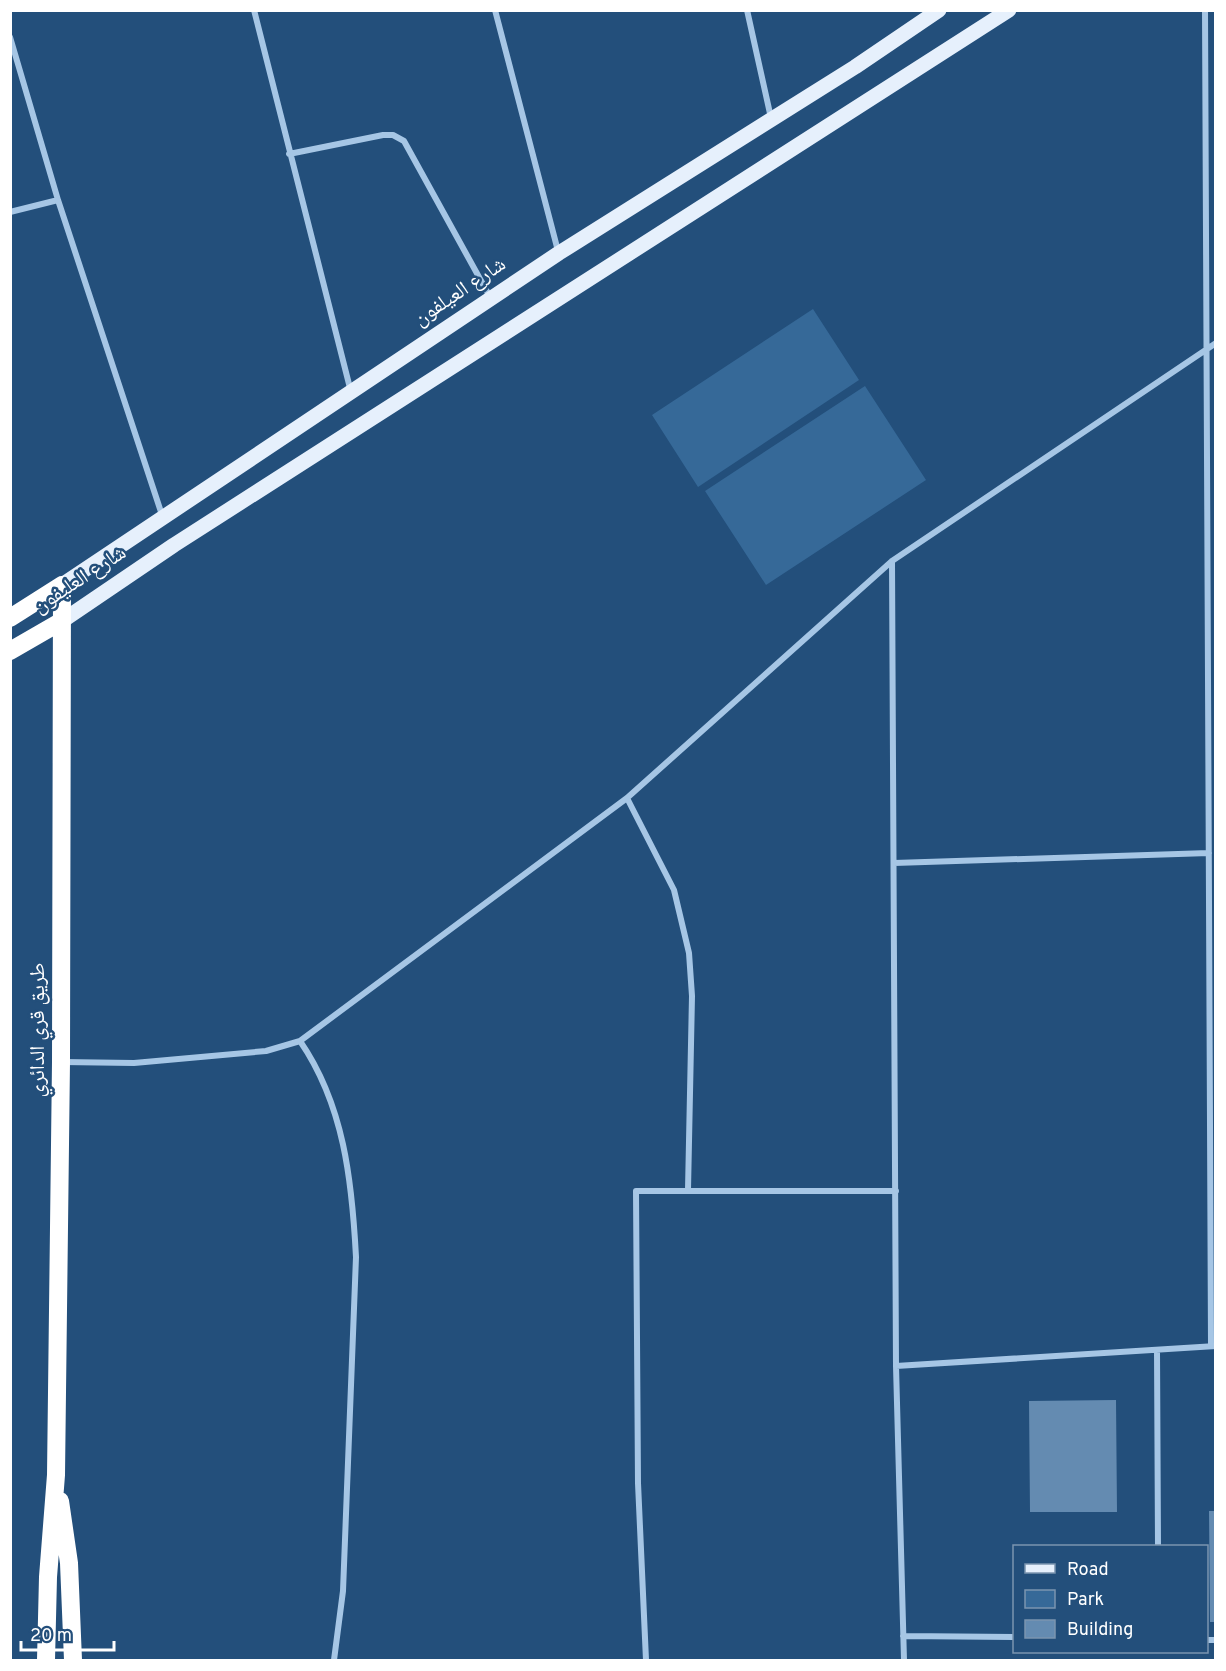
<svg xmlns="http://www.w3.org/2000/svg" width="1226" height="1671" font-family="Overpass,'Noto Naskh Arabic',sans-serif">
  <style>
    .green { fill: #366998 }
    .building { fill: #648bb1 }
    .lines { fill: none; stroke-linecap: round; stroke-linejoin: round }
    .street { stroke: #a6c6e5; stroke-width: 6 }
    .primary { stroke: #e6f0fc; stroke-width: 15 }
    .highway { stroke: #fff; stroke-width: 18 }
    .labels { text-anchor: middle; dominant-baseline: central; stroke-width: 5; stroke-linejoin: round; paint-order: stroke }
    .street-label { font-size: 21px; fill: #fff; stroke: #234f7b }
  </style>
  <rect width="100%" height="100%" fill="#234f7b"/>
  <path class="green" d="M813,309L859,380L698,487L652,415Z
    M865,386L926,480L766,585L705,491Z"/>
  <path class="building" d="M1116,1400L1117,1512H1030L1029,1401Z
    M1209,1511H1216V1622H1210Z"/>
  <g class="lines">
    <path class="street" d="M254,10L351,392
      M495,10L558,251
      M747,10L771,118
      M1205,10L1211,1346
      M10,37L58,200L163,518
      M289,154L383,135H393L404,141L490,297
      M10,212L58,200
      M892,561L896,1366L904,1660
      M627,798L674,890L689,953L692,996L688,1190
      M894,863L1209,853
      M300,1041C344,1105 352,1181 356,1257L343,1591L334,1660
      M62,1062L134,1063L266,1051L300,1041L627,798L892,561L1216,343
      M1157,1350L1158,1546
      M896,1366L1216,1346
      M903,1636L1014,1637
      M1206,1640H1216
      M646,1660L638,1483L636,1191H896"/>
    <path class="primary" d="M62,585L559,253L855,67L939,10
      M62,621L174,545L1009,10"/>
    <path class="highway" d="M10,618L62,585
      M10,651L62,621
      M60,1501L69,1563L73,1660
      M46,1660L48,1577L56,1475L61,1062L62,585"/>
  </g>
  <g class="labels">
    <g class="street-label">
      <text transform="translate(460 292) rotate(-34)">شارع العيلفون</text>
      <text transform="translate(80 580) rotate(-33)">شارع العليفون</text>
      <text transform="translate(38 1030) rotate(-90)">طريق قري الدائري</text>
    </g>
  </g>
  <rect width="1226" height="1671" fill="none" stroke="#ffffff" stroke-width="24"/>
  <rect x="1013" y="1545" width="195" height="108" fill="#234f7b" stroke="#7b95b0" stroke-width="1.5"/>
  <rect x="1025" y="1564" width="30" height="9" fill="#e6f0fc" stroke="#7b95b0" stroke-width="1.5"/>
  <text x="1067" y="1575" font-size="18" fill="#ffffff">Road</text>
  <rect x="1025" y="1590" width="30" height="18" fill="#366998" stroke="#7b95b0" stroke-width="1.5"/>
  <text x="1067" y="1605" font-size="18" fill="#ffffff">Park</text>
  <rect x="1025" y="1620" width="30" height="18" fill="#648bb1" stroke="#7b95b0" stroke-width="1.5"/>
  <text x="1067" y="1635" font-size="18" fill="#ffffff">Building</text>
  <path d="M21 1641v9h93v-9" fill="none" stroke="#ffffff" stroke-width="3"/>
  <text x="30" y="1641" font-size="18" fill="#ffffff" stroke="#234f7b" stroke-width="4.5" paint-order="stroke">20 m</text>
</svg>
